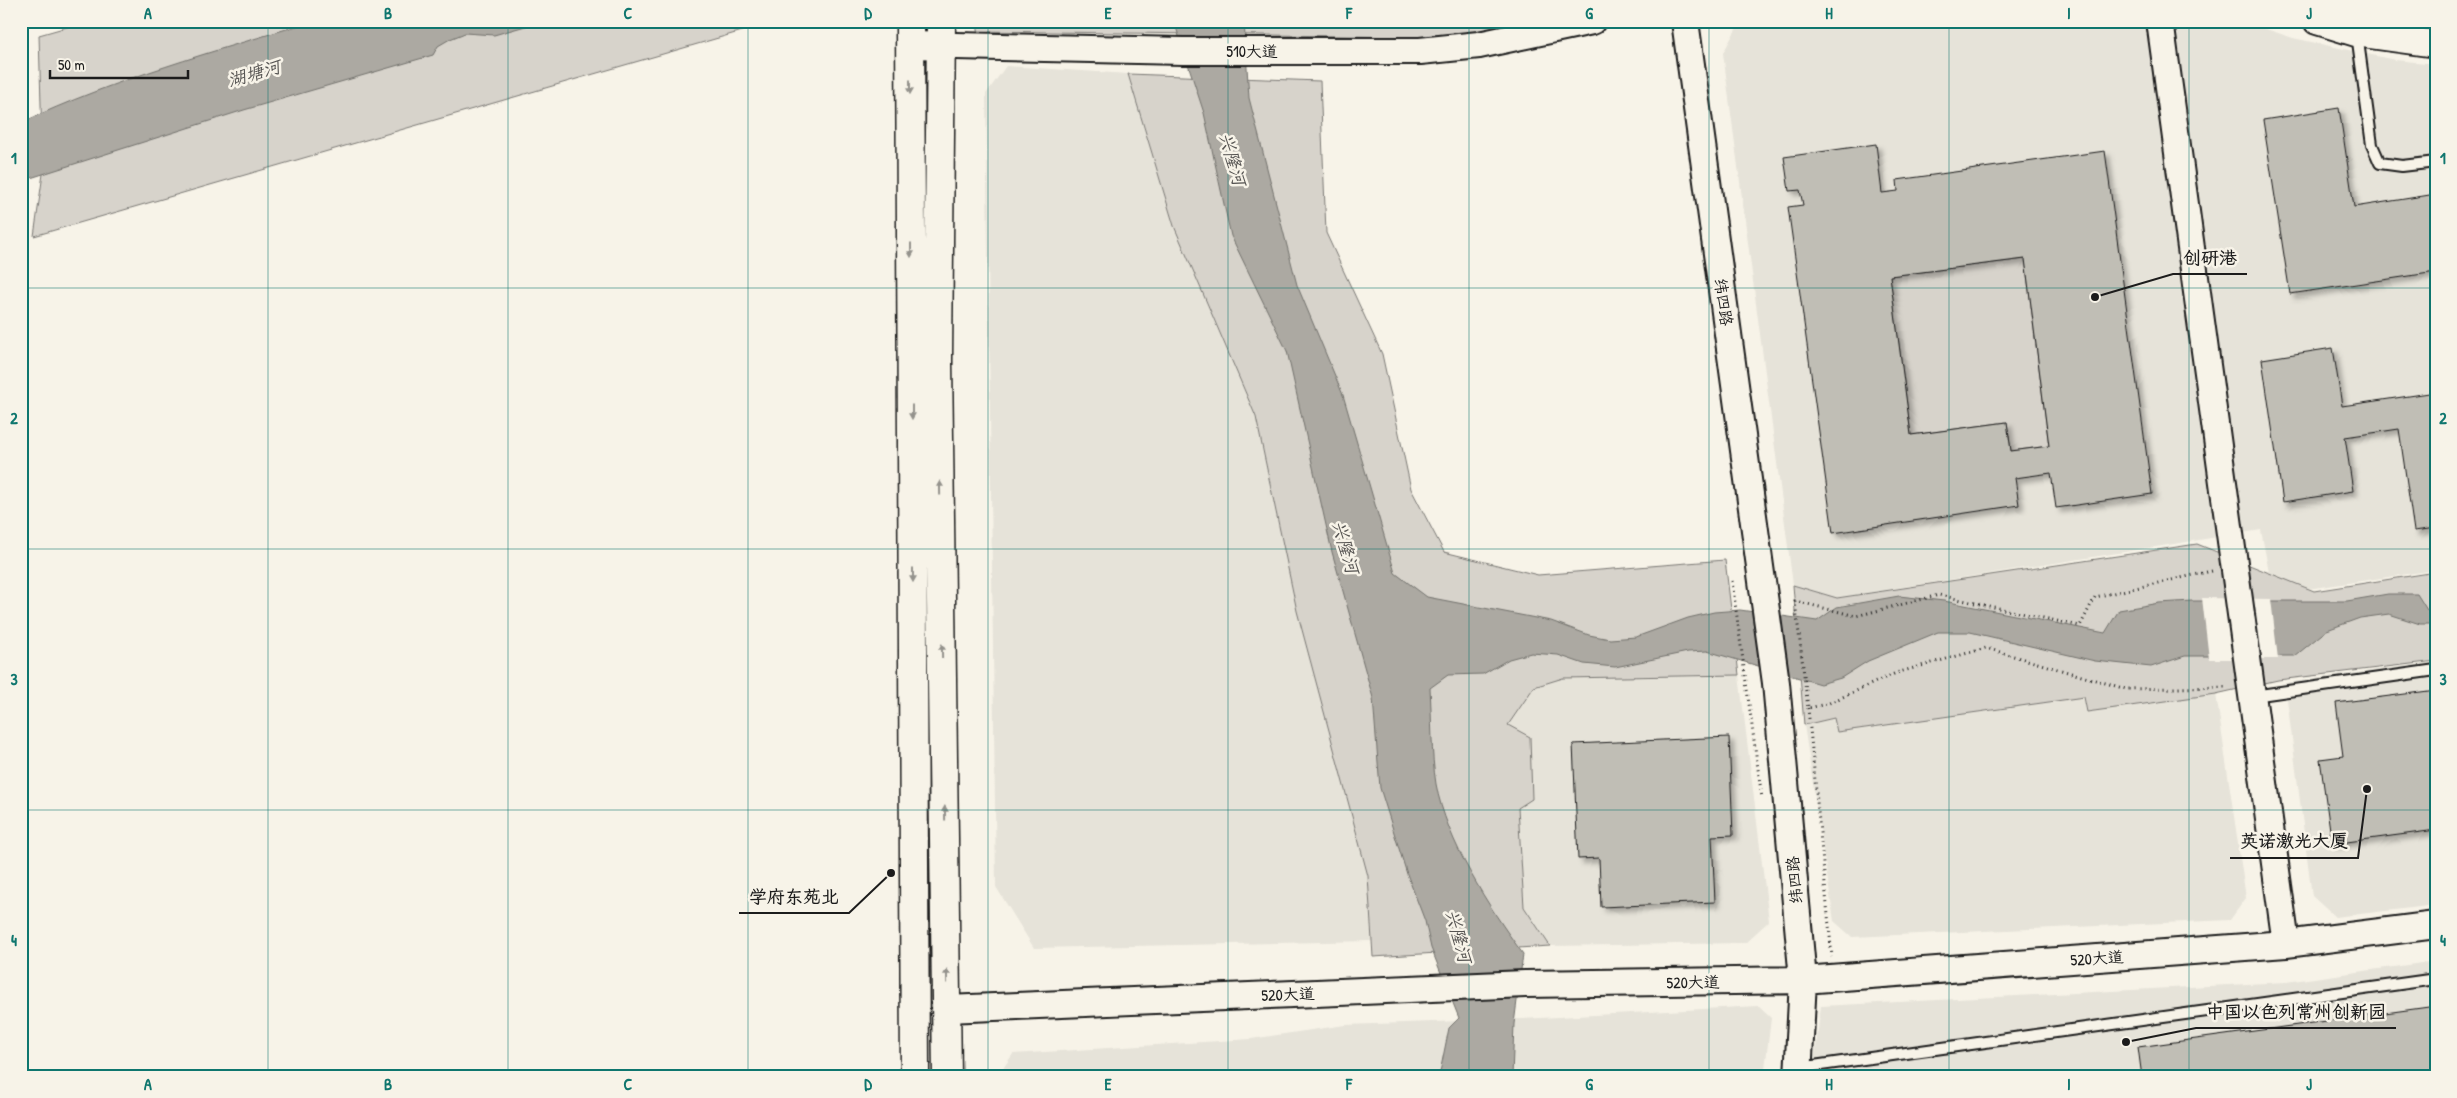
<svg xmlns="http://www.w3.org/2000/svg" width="2457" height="1098" font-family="'Patrick Hand','LXGW WenKai TC',sans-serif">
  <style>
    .built { fill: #e6e3d9 }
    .green { fill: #d7d3cb; stroke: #7a7874 }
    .water { fill: #aca9a2; stroke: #72716c }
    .pier { fill: #f7f3e8 }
    .building { fill: #c0beb5; stroke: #1c1c1c; fill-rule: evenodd; filter: url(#shadow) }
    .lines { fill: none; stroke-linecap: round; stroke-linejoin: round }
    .service-casing { stroke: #1c1c1c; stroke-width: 14 }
    .tertiary-casing { stroke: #1c1c1c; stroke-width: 30 }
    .secondary-casing { stroke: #1c1c1c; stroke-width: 31 }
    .path { stroke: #1c1c1c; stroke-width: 3; stroke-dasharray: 1 4; stroke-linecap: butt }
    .service { stroke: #f7f3e8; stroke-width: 10 }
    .tertiary { stroke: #f7f3e8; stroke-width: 26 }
    .secondary { stroke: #f7f3e8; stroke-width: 28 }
    .oneway { fill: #94928c }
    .grid { fill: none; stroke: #0f766e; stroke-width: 1; stroke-opacity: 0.55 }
    .labels { text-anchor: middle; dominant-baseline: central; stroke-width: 5; stroke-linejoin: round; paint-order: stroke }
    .street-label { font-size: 16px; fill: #1c1c1c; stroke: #f7f3e8 }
    .water-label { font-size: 18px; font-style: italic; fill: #565452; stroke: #f7f3e8 }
    .leader { fill: none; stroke: #1c1c1c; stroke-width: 2 }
    .callout-dot { fill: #1c1c1c; stroke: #f7f3e8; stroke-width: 2 }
    .callout-label { font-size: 18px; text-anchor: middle; font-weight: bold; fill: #1c1c1c; stroke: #f7f3e8; stroke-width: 5; stroke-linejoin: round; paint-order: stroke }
    .neatline { fill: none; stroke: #0f766e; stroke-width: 2 }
    .grid-label { font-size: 16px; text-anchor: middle; font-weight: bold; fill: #0f766e }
  </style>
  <defs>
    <filter id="shadow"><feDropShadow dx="4.5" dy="4.5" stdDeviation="2.5" flood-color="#0004"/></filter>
  </defs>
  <rect width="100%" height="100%" fill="#f7f3e8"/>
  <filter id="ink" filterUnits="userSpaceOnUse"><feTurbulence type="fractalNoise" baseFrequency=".02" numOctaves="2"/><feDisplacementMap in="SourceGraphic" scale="10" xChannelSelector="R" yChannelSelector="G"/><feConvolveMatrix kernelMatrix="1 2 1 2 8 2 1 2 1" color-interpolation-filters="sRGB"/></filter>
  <g filter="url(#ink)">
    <path class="built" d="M1744,21H2242L2293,38L2395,60L2436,64V570L2273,594L2261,530L1837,598L1793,585L1723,53L1740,22Z
      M1006,66L1128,74L1174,226L1256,417L1297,611L1368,876L1372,941L1034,948L996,887L986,94Z
      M2436,662V905L2335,917L2312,896L2285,683Z
      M1739,675L1769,921L1745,943L1550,946L1524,907L1518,808L1508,725L1534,687L1563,678Z
      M2216,694L2246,898L2230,920L1852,937L1834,921L1804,725L1834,718L1837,732L2084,697L2087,712Z
      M2436,961V1077H1812L1821,1006L2286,982Z
      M1758,1006L1771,1018L1764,1077H997L1013,1054L1251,1039L1345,1025L1522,1019Z"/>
    <path class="green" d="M88,21H777L34,236L43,174L39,35Z
      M978,21H1525L1472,32L1416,37L978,31Z
      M2380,21H2436V28H2418Z
      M1128,74L1320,81L1326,233L1382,354L1411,489L1444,552L1538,575L1725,560L1739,675L1563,678L1534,687L1508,725L1530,737L1532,799L1518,808L1524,907L1550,946L1373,957L1368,876L1297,611L1256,417L1174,226Z
      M2025,259L2049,446L2011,451L2007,422L1911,435L1890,276Z
      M2197,544L2314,591L2436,572V661L2278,680L2216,694L2087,712L2084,697L1837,732L1834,718L1804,725L1793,585L1837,598Z"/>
    <path class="water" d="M313,21H543L494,35L465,33L450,39L438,46L433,55L244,110L21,181V123C114,79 215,51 313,21Z
      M1174,21H1244L1249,98L1297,285L1343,395L1395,573L1427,597L1551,621L1589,635L1610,639L1636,637L1688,618L1714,612L1740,610L1817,621L1837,607L1899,596L1944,601L2105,633L2119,610L2159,603L2192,601H2347L2388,594H2417L2427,610L2436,606V624H2420L2389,614L2360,618L2327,630L2295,656H2185L2151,667L2095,661L1970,632H1938L1868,661L1841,678L1820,684L1707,651L1688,652L1615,667L1584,664L1558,655L1531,653L1509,659L1483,674L1448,675L1430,688C1432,720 1431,753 1436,784C1446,840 1489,908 1523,954L1514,1024L1512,1077H1439L1449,1028L1459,1018L1431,948L1425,921L1407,874L1380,788L1373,698L1332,552L1287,351L1231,236L1204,113Z"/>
    <path class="pier" d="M2202,598L2271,599L2278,659H2209Z"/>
    <path class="building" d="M2339,108L2354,207L2436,194V272L2290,294L2263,120Z
      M1876,144L1882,193L1898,191L1897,180L2105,151L2152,494L2056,508L2051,473L2015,478L2019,505L1833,533L1788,207L1803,205L1800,190L1789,191L1784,157ZM2025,259L2049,446L2011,451L2007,422L1911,435L1890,276Z
      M2333,348L2342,406L2436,392V528L2414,531L2399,429L2345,437L2353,491L2283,502L2262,359Z
      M2436,690V830L2332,844L2320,759L2343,756L2336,703Z
      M1729,737L1733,835L1712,836L1715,902L1601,907L1599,858L1578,859L1573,744Z
      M2436,1006V1077H2142L2138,1047Z"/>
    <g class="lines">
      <defs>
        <path id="service" d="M2357,34L2372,145L2380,163L2402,166L2436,162
          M2253,696L2436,670
          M1799,1068L2436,979"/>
        <path id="tertiary" d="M1685,21L1776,683L1803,980L1798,1077
          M2160,21L2286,944
          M2317,21L2356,33L2436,44
          M910,45L1183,51H1420L1479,45L1592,21
          M947,1009L1525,984L1803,980L2286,944L2436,925"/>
        <path id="secondary" d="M910,21L915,1077
          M941,21L938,360L947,1077"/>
      </defs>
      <use href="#service" class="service-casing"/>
      <use href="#tertiary" class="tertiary-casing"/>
      <use href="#secondary" class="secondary-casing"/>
      <path class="path" d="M2212,571L2095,597L2080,626L1939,595L1856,616L1795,601L1808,708L1827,704L1896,673L1986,648L2126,689L2228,687
        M1732,581L1762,798
        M1808,708L1832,957"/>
      <use href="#service" class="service"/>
      <use href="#tertiary" class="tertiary"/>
      <use href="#secondary" class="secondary"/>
    </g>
    <defs><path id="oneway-solid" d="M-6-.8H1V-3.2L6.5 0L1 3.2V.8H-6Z" transform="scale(1.25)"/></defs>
    <g class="oneway">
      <use href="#oneway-solid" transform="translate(910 87) rotate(90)"/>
      <use href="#oneway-solid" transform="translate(911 250) rotate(90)"/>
      <use href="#oneway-solid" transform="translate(912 412) rotate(90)"/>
      <use href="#oneway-solid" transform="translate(940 488) rotate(-91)"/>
      <use href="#oneway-solid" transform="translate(913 575) rotate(90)"/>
      <use href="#oneway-solid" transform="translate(942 651) rotate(-91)"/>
      <use href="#oneway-solid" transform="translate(945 813) rotate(-91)"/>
      <use href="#oneway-solid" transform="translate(947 976) rotate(-91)"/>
    </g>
  </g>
  <path class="grid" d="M268,21V1077M508,21V1077M748,21V1077M988,21V1077M1228,21V1077M1469,21V1077M1709,21V1077M1949,21V1077M2189,21V1077M21,288H2436M21,549H2436M21,810H2436"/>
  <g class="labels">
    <g class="street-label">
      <text x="1252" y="51">510大道</text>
      <text transform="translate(1724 302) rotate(82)">纬四路</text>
      <text transform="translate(1794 880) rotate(-95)">纬四路</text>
      <text transform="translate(2097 958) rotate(-4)">520大道</text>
      <text transform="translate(1693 982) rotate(-1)">520大道</text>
      <text transform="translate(1288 994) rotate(-2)">520大道</text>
    </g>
    <g class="water-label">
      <text transform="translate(254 73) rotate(-16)">湖塘河</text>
      <text transform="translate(1233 159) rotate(74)">兴隆河</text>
      <text transform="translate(1346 547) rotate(74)">兴隆河</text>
      <text transform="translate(1459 936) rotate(75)">兴隆河</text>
    </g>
  </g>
  <path class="leader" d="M2095 297L2173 274H2247M2367 789L2358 858H2230M891 873L849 913H739M2126 1042L2196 1028H2396"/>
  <g class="callout-dot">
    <circle cx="2095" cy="297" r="5"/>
    <circle cx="2367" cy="789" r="5"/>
    <circle cx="891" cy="873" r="5"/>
    <circle cx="2126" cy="1042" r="5"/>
  </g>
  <g class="callout-label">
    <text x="2210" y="264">创研港</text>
    <text x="2294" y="847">英诺激光大厦</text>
    <text x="794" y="903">学府东苑北</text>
    <text x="2296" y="1018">中国以色列常州创新园</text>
  </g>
  <rect width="2457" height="1098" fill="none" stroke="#f7f3e8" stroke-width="55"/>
  <path d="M50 70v8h138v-8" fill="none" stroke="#1c1c1c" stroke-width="2.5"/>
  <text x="58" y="70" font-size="15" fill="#1c1c1c" stroke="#f7f3e8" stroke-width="4" paint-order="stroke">50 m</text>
  <rect x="28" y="28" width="2402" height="1042" class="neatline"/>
  <g class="grid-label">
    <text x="148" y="19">A</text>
    <text x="388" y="19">B</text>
    <text x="628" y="19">C</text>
    <text x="868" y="19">D</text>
    <text x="1108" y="19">E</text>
    <text x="1349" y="19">F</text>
    <text x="1589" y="19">G</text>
    <text x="1829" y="19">H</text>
    <text x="2069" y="19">I</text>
    <text x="2309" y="19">J</text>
    <text x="14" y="164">1</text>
    <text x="2443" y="164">1</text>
    <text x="14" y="424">2</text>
    <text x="2443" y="424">2</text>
    <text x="14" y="685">3</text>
    <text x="2443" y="685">3</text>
    <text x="14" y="946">4</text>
    <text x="2443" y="946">4</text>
    <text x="148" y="1090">A</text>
    <text x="388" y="1090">B</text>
    <text x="628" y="1090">C</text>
    <text x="868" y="1090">D</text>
    <text x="1108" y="1090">E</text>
    <text x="1349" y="1090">F</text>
    <text x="1589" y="1090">G</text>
    <text x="1829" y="1090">H</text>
    <text x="2069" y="1090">I</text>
    <text x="2309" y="1090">J</text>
  </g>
</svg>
